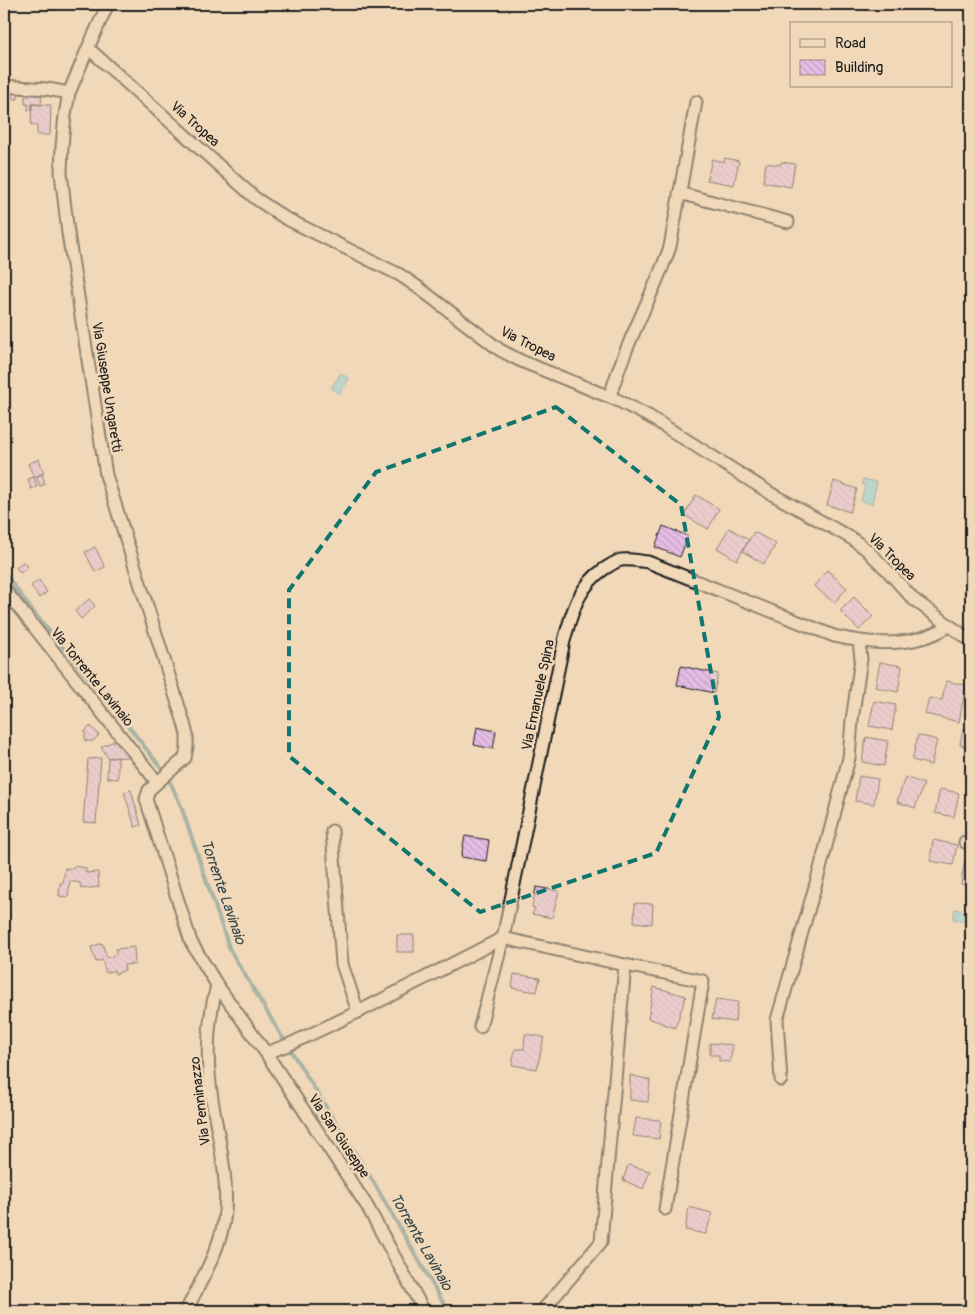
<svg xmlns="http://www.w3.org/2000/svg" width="975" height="1315" font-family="Pangolin,sans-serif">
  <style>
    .water { fill: #7fcedc; stroke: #57878f }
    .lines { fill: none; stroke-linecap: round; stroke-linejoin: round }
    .stream { stroke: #57878f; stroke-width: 4 }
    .building { fill: url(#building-back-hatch); stroke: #1c1c1c }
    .minor-casing { stroke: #1c1c1c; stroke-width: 15 }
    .minor { stroke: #f0d8b8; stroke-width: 11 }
    .marked { fill: none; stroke: #0f766e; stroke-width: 4; stroke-dasharray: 10 6; stroke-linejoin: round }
    .labels { text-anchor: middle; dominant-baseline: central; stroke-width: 5; stroke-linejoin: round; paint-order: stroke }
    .street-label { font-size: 14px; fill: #1c1c1c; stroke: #f0d8b8 }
    .water-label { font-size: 15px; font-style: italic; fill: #35484c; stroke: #f0d8b8 }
  </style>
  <defs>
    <pattern id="building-back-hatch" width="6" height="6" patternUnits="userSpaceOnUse" patternTransform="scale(1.25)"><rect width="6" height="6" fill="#e6bde5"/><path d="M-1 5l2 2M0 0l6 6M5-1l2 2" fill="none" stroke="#c5a2c4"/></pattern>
  </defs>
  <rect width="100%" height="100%" fill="#f0d8b8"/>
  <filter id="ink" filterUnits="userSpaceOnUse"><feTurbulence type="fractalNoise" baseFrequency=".02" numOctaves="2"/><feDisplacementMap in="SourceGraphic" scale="10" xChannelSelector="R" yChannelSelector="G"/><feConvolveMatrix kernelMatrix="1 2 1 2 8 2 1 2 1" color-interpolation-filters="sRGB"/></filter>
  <g filter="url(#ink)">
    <path class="water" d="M341,373L349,379L339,394L331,388Z
      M863,479L877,482L872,504L861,501L865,485L862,484Z
      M955,909L971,913V924L953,919Z"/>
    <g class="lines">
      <path class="stream" d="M4,572L31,609L129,727L159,765L171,784L181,806L230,950L284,1040L374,1183L448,1311"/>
    </g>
    <path class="building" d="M12,92H18V99H12Z
      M29,94H42L41,105L32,104V110H28V104H25V96H29Z
      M32,104L51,105L50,135H37V125H31Z
      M725,158L739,161L734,185L707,180L712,159L724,162Z
      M781,162L795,164L791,187L763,182L766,163L780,165Z
      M39,459L44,473L34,477L28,464Z
      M42,474L45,484L40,486L36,477Z
      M34,477L37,487L31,489L28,479Z
      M834,481L857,489L850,512L827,505Z
      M696,495L719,509L708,529L684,515Z
      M663,526L688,536L680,557L655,547Z
      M729,528L749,540L737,560L717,548Z
      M754,532L776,544L764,564L742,551Z
      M95,547L105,567L95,572L85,552Z
      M23,562L28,567L20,573L16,567Z
      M827,570L847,588L834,603L814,586Z
      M39,580L47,592L39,598L31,586Z
      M854,597L873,616L859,630L840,611Z
      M89,599L95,606L81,619L75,611Z
      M880,662L902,666L898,692L875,687Z
      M681,666L718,674L714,693L677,685Z
      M946,681L966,685L959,722L925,714L929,698L942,700Z
      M874,701L896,705L892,730L869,726Z
      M91,726L99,735L93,741H85V731Z
      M477,727L496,731L493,749L474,745Z
      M963,728L971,730V748L960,745Z
      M918,735L937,740L931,765L912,760Z
      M866,737L888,741L884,766L862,762Z
      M116,740L129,757L108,758L101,747Z
      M118,757V779L107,778L108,758Z
      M101,758L96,823L83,822L88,759Z
      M969,763H971V783L965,781Z
      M859,776L878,779L874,804L855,801Z
      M905,777L924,784L915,808L897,802Z
      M940,789L959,793L954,817L935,813Z
      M131,790L141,825L135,827L124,792Z
      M465,836L489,840L486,861L461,857Z
      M933,840L957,845L953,865L930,861Z
      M964,864L971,865V886L961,884Z
      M74,866L86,868V873L98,872L99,887L81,889L80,883L70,881L68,897L59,896L60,883H63L65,868L73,869Z
      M536,887L559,891L552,918L532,914L535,908L532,907Z
      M635,903L653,904L652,924L634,922Z
      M397,935H414V952H397Z
      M102,943L107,958L116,954V949L134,947L135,964L124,965L125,970L115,974L114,970L106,973L102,960L96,962L91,947Z
      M514,974L540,978L537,992L512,988Z
      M654,987L686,996L675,1028L648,1018Z
      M716,999L738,1002L735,1022L712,1019Z
      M525,1034L544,1037L537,1069L512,1065L515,1049H524Z
      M710,1043L733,1045L730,1062L719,1061V1055H710Z
      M630,1075L650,1080L648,1102L630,1100Z
      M636,1118L661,1120L659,1139L633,1136Z
      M628,1165L650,1171L643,1189L623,1180Z
      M689,1207L712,1213L706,1234L685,1230Z"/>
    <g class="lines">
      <defs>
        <path id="minor" d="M108,4L88,48L69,93L65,115L62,146L61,173L68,233L106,475L184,723L187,735V747L185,758L149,790L146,799L191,942L217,985L266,1053L367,1206L424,1311
          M88,48L255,198L285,218L400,275L419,288L500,350L521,361L617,400L650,417L770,493L851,538L866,549L886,569L913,599L971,641
          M4,86L47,89L69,93
          M679,193L788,222
          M610,397C624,345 652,298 670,247L696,102
          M4,589L157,782
          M332,831L342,964L358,1012
          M965,842L971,844
          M480,1027L503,938L625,965L703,981L665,1209
          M266,1053L288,1045L358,1012L503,938L564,641C572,612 578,587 604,569C609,566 616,561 621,560C630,559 639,561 648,562L834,636C873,645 913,648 949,626
          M781,1080L777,1020L820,869L849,758L852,720L861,659L859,641
          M186,1311C200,1282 219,1252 224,1220C230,1182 218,1137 212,1099C206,1061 207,1022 217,985
          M542,1311L601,1242L625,965"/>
      </defs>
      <use href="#minor" class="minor-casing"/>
      <use href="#minor" class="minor"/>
    </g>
  </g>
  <path d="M0 0H975V1315H0ZM556,407L681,505L719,717L656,853L480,912L289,756V590L376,472Z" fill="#f0d8b8" fill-opacity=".55" fill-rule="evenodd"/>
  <path class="marked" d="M556,407L681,505L719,717L656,853L480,912L289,756V590L376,472Z"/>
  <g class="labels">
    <g class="street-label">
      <text transform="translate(195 124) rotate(42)">Via Tropea</text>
      <text transform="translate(528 344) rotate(27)">Via Tropea</text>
      <text transform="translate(107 387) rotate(81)">Via Giuseppe Ungaretti</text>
      <text transform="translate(892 557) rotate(45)">Via Tropea</text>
      <text transform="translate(92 677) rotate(51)">Via Torrente Lavinaio</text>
      <text transform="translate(538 695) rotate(-78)">Via Emanuele Spina</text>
      <text transform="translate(200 1101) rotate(-97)">Via Penninazzo</text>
      <text transform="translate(339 1136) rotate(56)">Via San Giuseppe</text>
    </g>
    <g class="water-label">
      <text transform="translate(223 892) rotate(71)">Torrente Lavinaio</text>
      <text transform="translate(421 1242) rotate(60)">Torrente Lavinaio</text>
    </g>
  </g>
  <rect width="975" height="1315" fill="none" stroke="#f0d8b8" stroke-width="20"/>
  <rect x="10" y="10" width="955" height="1295" fill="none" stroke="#1c1c1c" stroke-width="2" filter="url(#ink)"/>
  <rect x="790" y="22" width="162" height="65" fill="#f0d8b8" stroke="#9b8d7a"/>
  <rect x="800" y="39" width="25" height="8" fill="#f0d8b8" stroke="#9b8d7a"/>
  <text x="835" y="48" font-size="15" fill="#1c1c1c">Road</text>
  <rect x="800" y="60" width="25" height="15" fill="url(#building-back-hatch)" stroke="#9b8d7a"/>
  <text x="835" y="72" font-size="15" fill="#1c1c1c">Building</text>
</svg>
